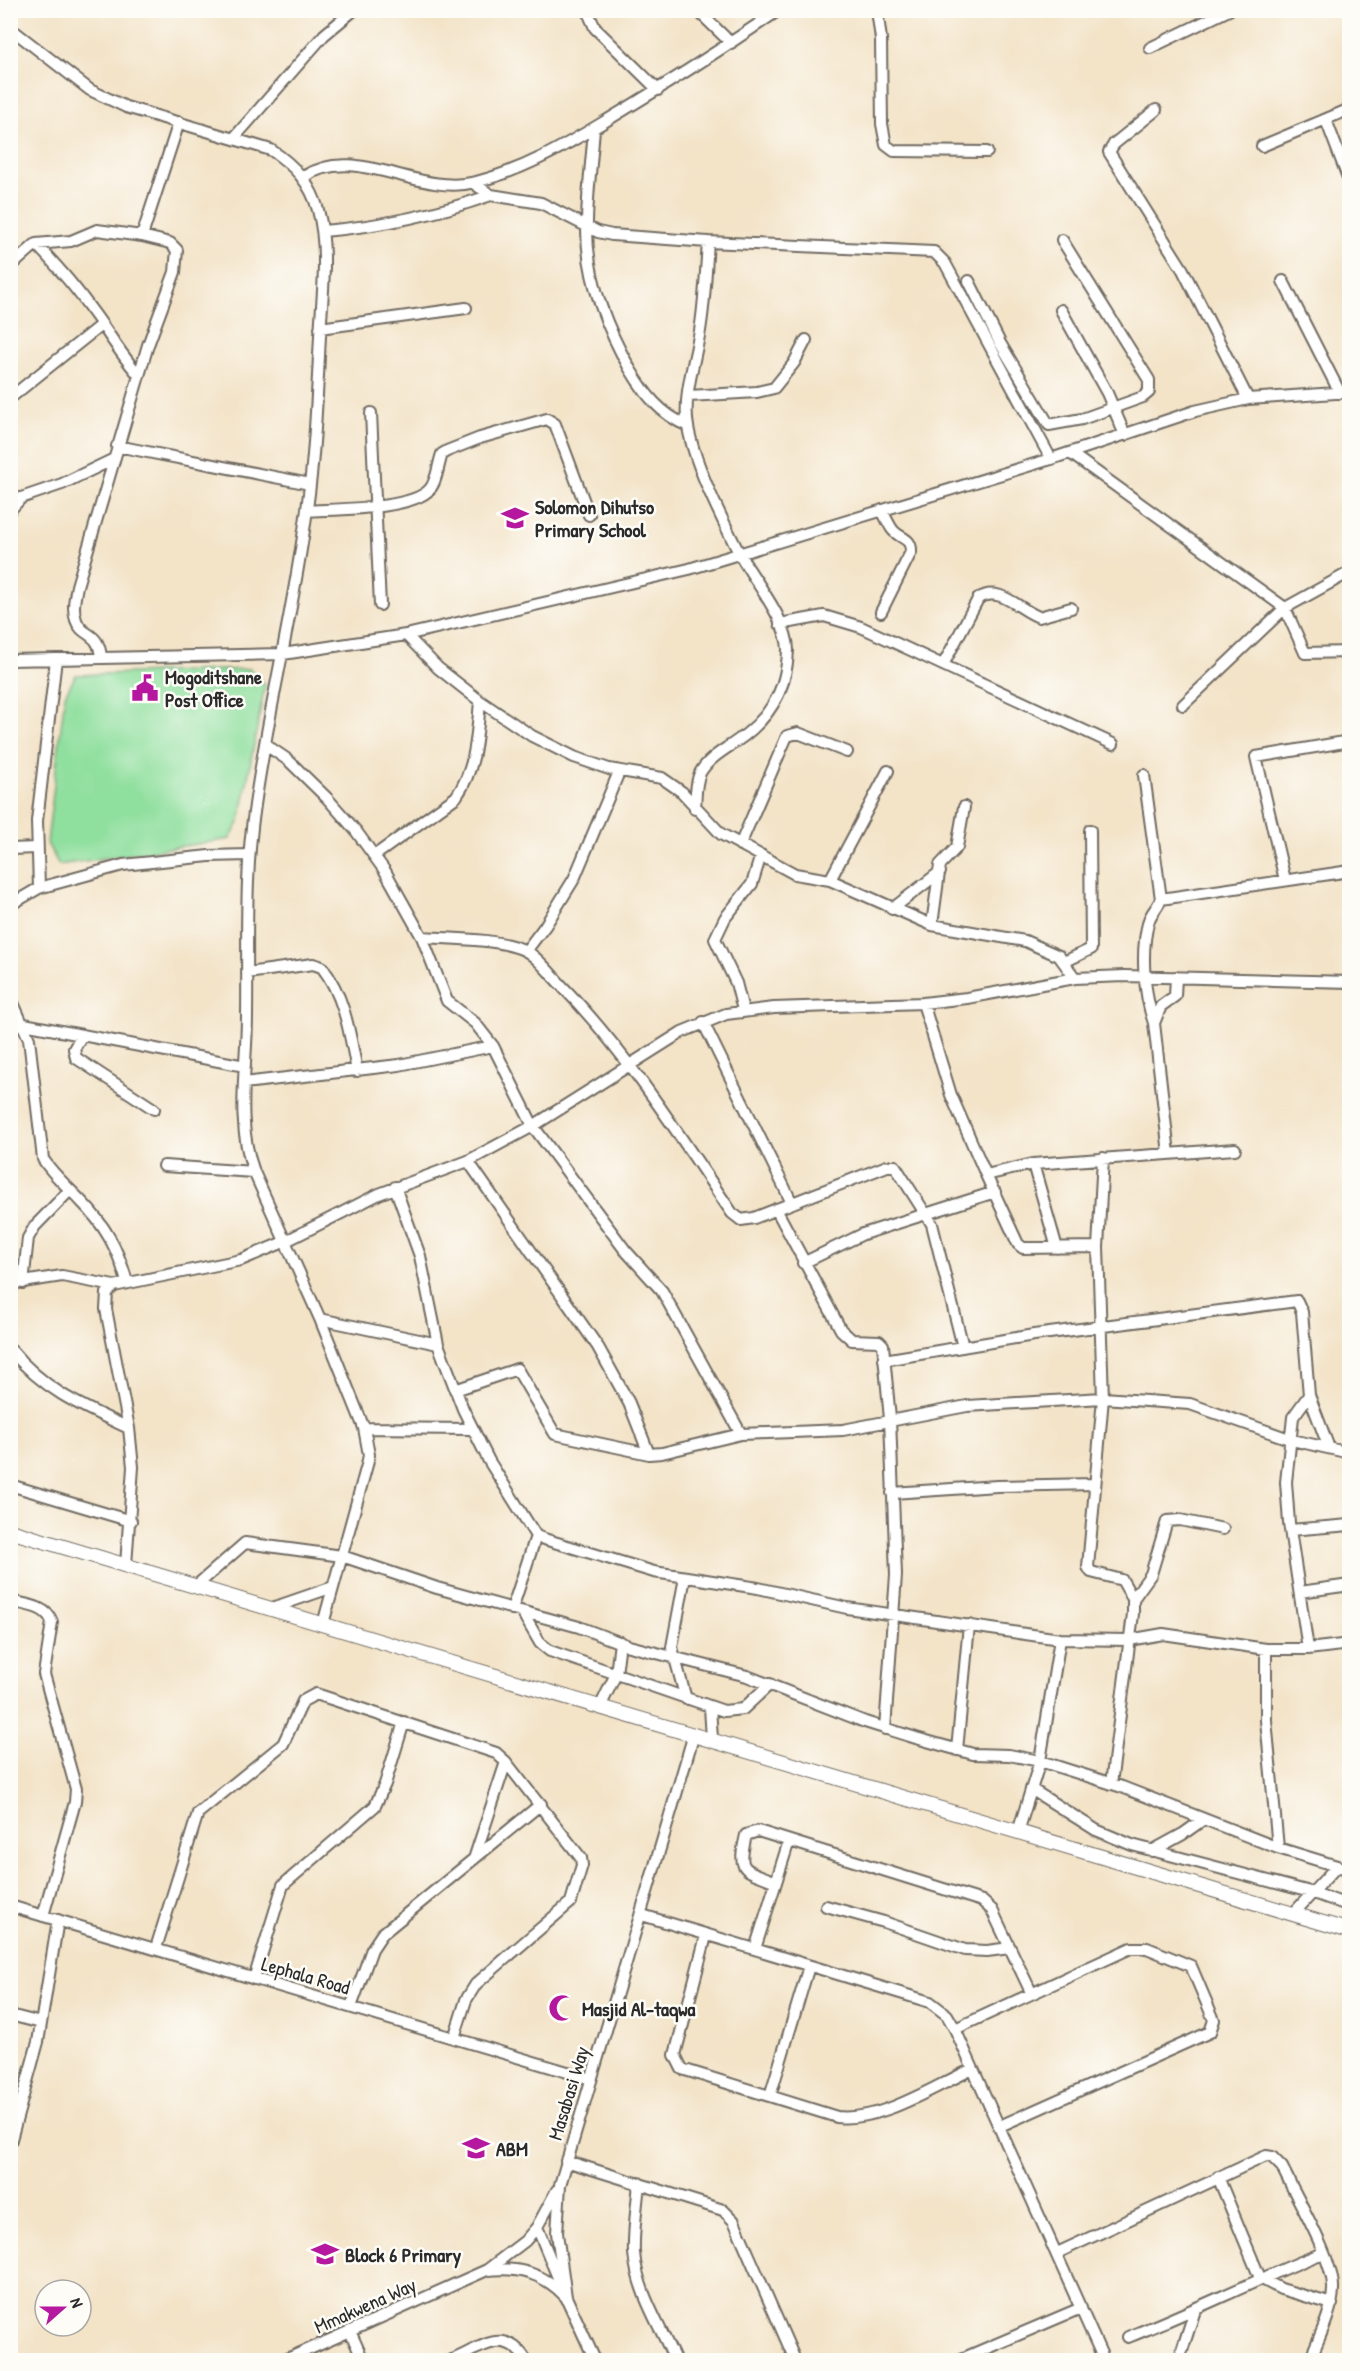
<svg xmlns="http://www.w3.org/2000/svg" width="1360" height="2371" font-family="'Patrick Hand',sans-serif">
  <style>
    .green { fill: #8fdf9e; stroke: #5d8564; stroke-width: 1.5 }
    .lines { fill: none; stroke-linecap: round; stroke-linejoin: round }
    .minor-casing { stroke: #716b62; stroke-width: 14 }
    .major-casing { stroke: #716b62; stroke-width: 16 }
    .minor { stroke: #fff; stroke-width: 10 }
    .major { stroke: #fff; stroke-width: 14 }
    .labels { text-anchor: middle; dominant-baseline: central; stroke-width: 5; stroke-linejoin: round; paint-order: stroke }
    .poi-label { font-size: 20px; font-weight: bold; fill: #2b2b2b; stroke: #fdfcf7; text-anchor: start }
    .street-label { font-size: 20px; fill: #2b2b2b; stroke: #fdfcf7 }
  </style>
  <rect width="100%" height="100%" fill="#fdfcf7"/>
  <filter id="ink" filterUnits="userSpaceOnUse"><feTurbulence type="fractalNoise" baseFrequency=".0167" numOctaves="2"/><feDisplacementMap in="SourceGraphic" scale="12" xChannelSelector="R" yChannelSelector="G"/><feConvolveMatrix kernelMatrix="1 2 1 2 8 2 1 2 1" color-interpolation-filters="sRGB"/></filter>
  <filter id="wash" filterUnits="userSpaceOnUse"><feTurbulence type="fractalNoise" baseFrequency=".008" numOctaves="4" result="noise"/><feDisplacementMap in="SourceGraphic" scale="24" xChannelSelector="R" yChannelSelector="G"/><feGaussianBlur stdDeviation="1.35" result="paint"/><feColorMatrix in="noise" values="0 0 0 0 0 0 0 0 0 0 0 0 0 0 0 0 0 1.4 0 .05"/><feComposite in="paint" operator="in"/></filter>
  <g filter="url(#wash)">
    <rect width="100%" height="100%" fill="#f3e3c7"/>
    <path class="green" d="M250,669L265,684L240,821L230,839L59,865L47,843L65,695L76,675Z"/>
  </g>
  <g filter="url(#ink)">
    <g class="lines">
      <defs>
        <path id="minor" d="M587,10L595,28L658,90
          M697,10L731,43
          M877,10L881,39L882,124L886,145L894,151L987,152
          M10,28L90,90L126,107L271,150C294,165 311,183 318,210C329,249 322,296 320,336C317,394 315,452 307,509C294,609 269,706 255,805C244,875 248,946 247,1016C247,1069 235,1121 254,1172L320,1319L364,1428L369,1455L367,1465L323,1624
          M1150,48L1229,10
          M1156,110L1114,144L1109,152L1183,270L1248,399
          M1326,120L1350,183
          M594,128C592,160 587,193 587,225C586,276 605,325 630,369C645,394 660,414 688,426
          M234,138L324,35L354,10
          M1262,146L1350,109
          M303,177C357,142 417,197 476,182C528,169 569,143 614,116C670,82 725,47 779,10
          M491,195L541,203L598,232L612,235L708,242L934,252L945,263L1051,459
          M323,231C382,226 435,215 491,195L473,183
          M142,236L179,122
          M36,244C55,264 74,285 90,308C107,330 120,354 139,375
          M10,267L36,244L71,241L97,230L142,236L170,243L177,250L175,272L148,345L77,586C75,597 72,609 76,620C82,638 99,630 101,658
          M969,281L1000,343L1049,425L1082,419L1143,397L1149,392V380L1062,240
          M1283,281L1340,393
          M1061,310L1107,393L1125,435
          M320,328L466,308
          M689,396L757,392L774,388L794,363L806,340
          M10,398L101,325
          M371,413L380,605
          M117,446L310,484
          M1070,453L1285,608L1350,572
          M10,510L21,498L62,484L114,459
          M307,511C335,509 412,510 430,489C437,481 438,465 442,454L447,451L480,438L547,419L555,424L589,515
          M881,612L911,552C912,537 899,539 892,529C888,523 885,516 882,510
          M780,624L824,616L861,627L1113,744
          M406,635L438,668L480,701L532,736L574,757L609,769L662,778L682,792L721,834L795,874L830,880L932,925L1025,941L1059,956L1075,978
          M10,660L283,654L406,635L689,569L1051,459L1195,411L1248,399L1350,392
          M943,665L978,599C999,584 1019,610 1039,617L1071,608
          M1183,705L1285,608L1305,653L1350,652
          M266,745L288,760L327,798L356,831L385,871L422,937L447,1001L475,1023L493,1046L533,1126L625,1250L662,1291L741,1434
          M1144,775L1161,899
          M695,809C696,797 695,784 700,773C707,760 722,751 734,743C768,721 787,692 788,650C788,621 753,579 739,553C721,517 695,466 688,427C682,394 697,356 701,324C705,297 706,269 708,242
          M740,845L787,736L798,733L847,752
          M10,849L36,848
          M374,856L456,797C476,769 477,735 480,701
          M830,880L888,771
          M1285,880L1256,757L1350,741
          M39,888L37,821L56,659
          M10,905L39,888L123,865L209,856L249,855
          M892,909L940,872
          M932,925L940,865L957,847L964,807
          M422,937C450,939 500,938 526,951C539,958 551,975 562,986C628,1054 679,1135 732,1213L741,1220L754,1218L887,1166H895L932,1224L963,1347
          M526,951L545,926L574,879L619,772
          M1064,962L1091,949L1090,830
          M247,973L313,964L322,967C345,997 350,1035 357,1071
          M10,996L29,1039L43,1159C53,1175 68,1187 81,1201C105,1225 118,1249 127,1282
          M923,1003L951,1095L986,1175L1033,1164L1235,1149
          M743,1010L736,983L715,939L725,918L752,884L761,855
          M703,1022L792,1203
          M1154,1023C1144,994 1140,950 1149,920C1151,913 1158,907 1161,899L1350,871
          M10,1025L24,1024L245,1066
          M82,1035L74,1049L76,1058L154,1109
          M244,1083L399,1065L493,1046
          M1169,1154L1154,1023L1161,1006L1175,996L1176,977
          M1103,1158L1098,1247L1103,1398L1088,1567L1091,1572L1122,1580L1133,1599V1614L1111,1784
          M468,1161L598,1347L629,1403L649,1454
          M1033,1164L1057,1248
          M164,1166L254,1172
          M986,1175L1018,1244L1023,1248L1098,1247
          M395,1187L420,1256L438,1344
          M776,1209L841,1330L852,1340L879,1341L883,1345L890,1419L896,1575L885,1729
          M803,1263L863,1234L995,1192
          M23,1283L28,1238L35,1226L70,1190
          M10,1284L62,1276L114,1286
          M320,1319L438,1344L463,1409L489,1461L536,1536L544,1539L654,1572L758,1588L847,1608L1060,1639L1129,1640L1163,1634L1266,1649H1308L1350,1644
          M10,1349C45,1391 81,1406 129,1428
          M884,1360L1034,1335L1297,1301L1302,1312L1309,1395L1293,1417L1286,1482L1289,1523L1308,1649
          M455,1390L517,1369L555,1434L649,1454L662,1453L741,1434L843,1430L967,1406L1103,1398L1190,1404L1292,1440L1350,1453
          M1309,1395L1329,1448
          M364,1428L471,1429
          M10,1485L131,1521
          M892,1493L997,1486L1095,1484
          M1290,1530L1350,1525
          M126,1565L133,1467L129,1428L106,1309L107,1293L114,1286L241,1260L284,1242L379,1194L468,1161L533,1126L682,1032L726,1014L774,1008L923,1003L967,998L1075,978L1124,976L1350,982
          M685,1577L672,1647L686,1699
          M196,1586L245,1543L342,1556L437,1588L579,1627L629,1646L747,1676L865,1722L916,1738L973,1754L1009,1755L1040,1761L1122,1787L1278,1848L1350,1870
          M1300,1592L1350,1585
          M1133,1599L1151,1574L1167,1521L1180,1520L1223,1529
          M10,1601C26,1605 47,1606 52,1622L44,1674L76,1789L75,1802L43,1916
          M272,1608L333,1587
          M512,1609L536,1536
          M522,1612L540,1643L550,1651L724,1711L743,1709L770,1684
          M1266,1649V1720L1278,1848
          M600,1707L616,1674L620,1642
          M710,1707L712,1739
          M957,1750L969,1625
          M1031,1789L1096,1830L1132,1845L1314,1893L1350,1906
          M1018,1832L1040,1761L1060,1639
          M1152,1851L1183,1834L1204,1819
          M474,1859L506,1762
          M776,1882C743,1868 737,1873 746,1835L758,1831L982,1901L992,1910L1031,1992
          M10,1906L591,2079
          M826,1906L884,1922L965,1950L987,1951L1010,1948
          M1293,1914L1337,1866
          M642,1915L930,2002L947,2015L955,2029L1104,2360
          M706,1936L675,2055L682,2069L837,2117C881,2122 933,2087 973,2069
          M156,1948L198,1813L283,1744L303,1701L316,1694L496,1753L506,1762L581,1858L582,1865L571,1902L476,1984L466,2000L454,2038
          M755,1949L789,1841
          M254,1979L283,1885L375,1806L385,1784L404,1722
          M351,2007L372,1949L382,1934L541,1804
          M10,2015L41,2023
          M955,2029L1131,1948H1147L1191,1966L1214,2020L1210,2032L1000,2126
          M770,2096L809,1966
          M10,2143L38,2042L58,1920
          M566,2161L723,2210L734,2221L795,2360
          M1218,2177L1260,2278L1281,2289L1332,2304
          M639,2183C637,2206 633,2230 634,2253C637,2291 660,2326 675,2360
          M537,2227L559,2280
          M1057,2253L1266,2156L1272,2157L1282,2167C1295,2195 1335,2262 1333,2290C1332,2314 1318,2339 1310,2360
          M488,2270C519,2267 544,2273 566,2297
          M350,2331L363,2360
          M1128,2337C1194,2311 1257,2279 1323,2253
          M285,2360L487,2270L525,2241L537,2227L557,2190
          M452,2360C481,2348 505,2326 526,2360
          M595,2360L566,2297L557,2233L560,2185L694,1734
          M959,2360L1081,2308
          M1179,2360L1195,2310"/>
        <path id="major" d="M10,1531L1350,1931"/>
      </defs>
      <use href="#minor" class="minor-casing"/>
      <use href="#major" class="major-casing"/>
      <use href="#minor" class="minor"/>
      <use href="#major" class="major"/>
    </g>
  </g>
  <defs>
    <symbol id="school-bare" viewBox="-9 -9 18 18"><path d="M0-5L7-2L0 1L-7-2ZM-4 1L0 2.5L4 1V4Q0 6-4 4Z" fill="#b5179e" stroke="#fdfcf7" stroke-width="2.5" paint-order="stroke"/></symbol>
    <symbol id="civic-bare" viewBox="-9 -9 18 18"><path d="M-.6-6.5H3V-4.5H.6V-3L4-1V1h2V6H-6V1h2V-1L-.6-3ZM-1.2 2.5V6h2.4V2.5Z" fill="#b5179e" stroke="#fdfcf7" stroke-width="2.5" paint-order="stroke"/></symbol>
    <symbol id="mosque-bare" viewBox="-9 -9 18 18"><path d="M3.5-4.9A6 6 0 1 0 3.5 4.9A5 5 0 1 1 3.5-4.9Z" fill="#b5179e" stroke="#fdfcf7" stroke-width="2.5" paint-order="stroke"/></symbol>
    <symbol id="university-bare" viewBox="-9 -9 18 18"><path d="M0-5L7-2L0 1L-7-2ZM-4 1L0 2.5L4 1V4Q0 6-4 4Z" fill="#b5179e" stroke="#fdfcf7" stroke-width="2.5" paint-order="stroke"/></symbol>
  </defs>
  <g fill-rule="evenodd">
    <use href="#school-bare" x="496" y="499" width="38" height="38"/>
    <use href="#civic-bare" x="126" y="669" width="38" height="38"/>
    <use href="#mosque-bare" x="543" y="1989" width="38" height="38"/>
    <use href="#university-bare" x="457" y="2129" width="38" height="38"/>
    <use href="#school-bare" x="306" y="2235" width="38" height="38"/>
  </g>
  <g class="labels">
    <g class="poi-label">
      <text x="535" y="506">Solomon Dihutso<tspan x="535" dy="23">Primary School</tspan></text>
      <text x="165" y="676">Mogoditshane<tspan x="165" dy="23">Post Office</tspan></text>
      <text x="582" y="2008">Masjid Al-taqwa</text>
      <text x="496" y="2148">ABM</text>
      <text x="345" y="2254">Block 6 Primary</text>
    </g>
    <g class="street-label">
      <text transform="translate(306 1975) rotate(16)">Lephala Road</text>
      <text transform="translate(568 2093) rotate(-73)">Masabasi Way</text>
      <text transform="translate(365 2305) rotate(-24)">Mmakwena Way</text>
    </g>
  </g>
  <rect width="1360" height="2371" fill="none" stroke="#fdfcf7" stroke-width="36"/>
  <g transform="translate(63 2308) rotate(69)"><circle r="28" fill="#fdfcf7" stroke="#a9a8a5" stroke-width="1.5"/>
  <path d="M0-4.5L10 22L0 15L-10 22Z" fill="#b5179e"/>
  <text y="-9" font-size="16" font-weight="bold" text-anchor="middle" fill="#2b2b2b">N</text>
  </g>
</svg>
